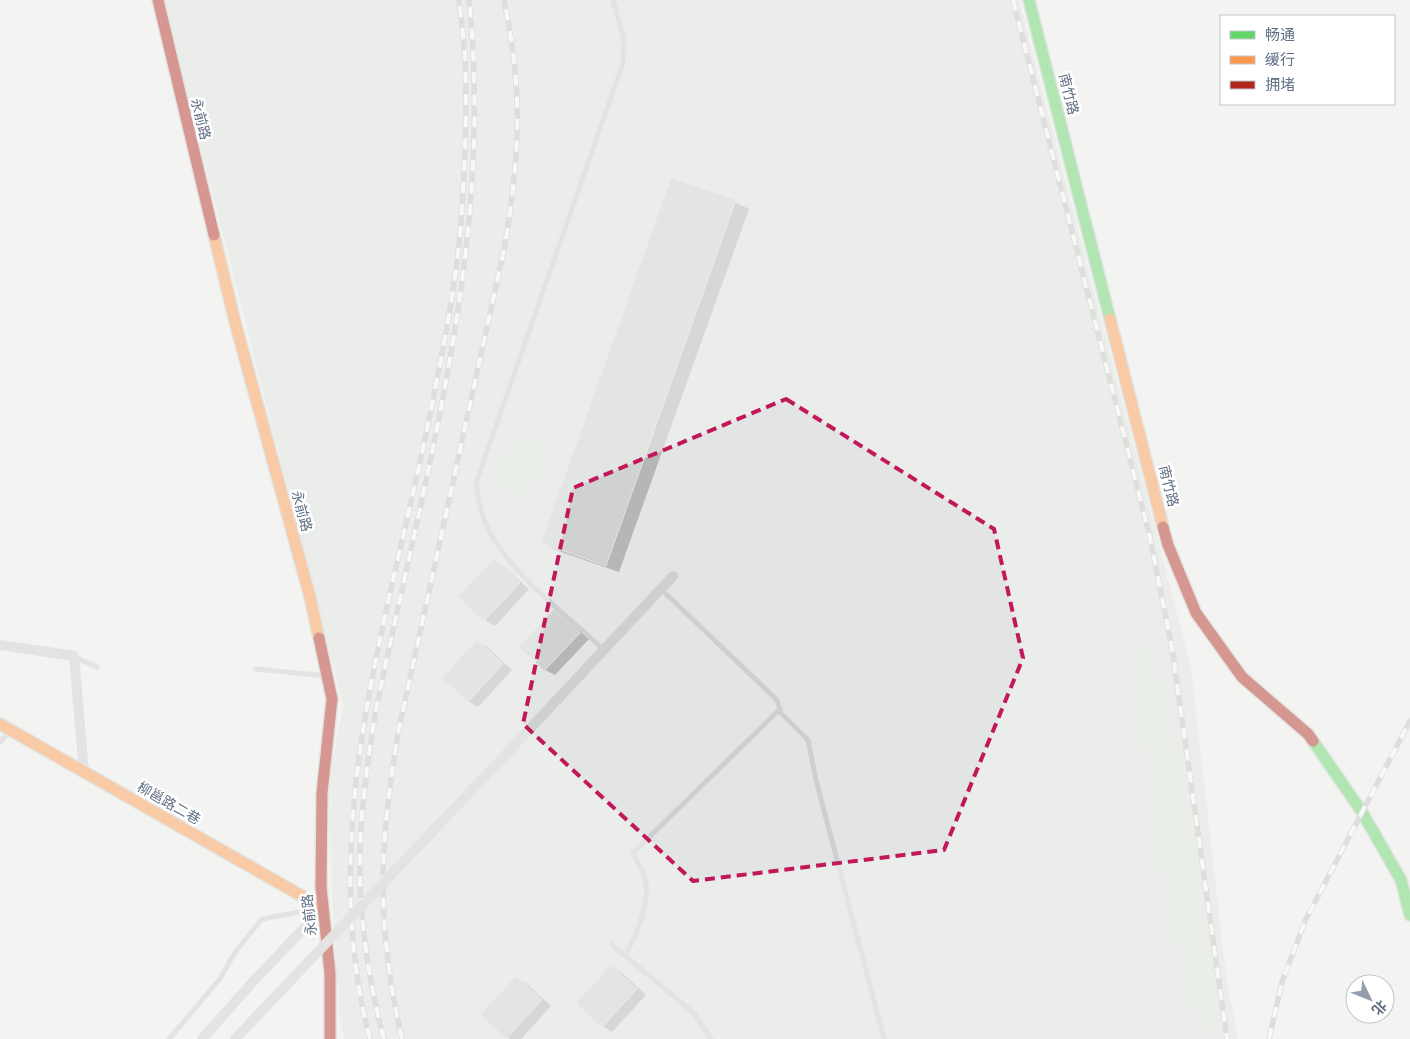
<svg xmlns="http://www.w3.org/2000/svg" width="1410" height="1039" font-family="'Asap Condensed','Noto Sans SC',sans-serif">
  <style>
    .built { fill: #e3e4e4 }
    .green { fill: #e1e7df }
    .shadow { fill: #0003 }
    .building { fill: #d0d2d2; stroke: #e2e3e1 }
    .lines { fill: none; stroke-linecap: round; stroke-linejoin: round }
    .fast-casing { stroke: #d0d2d3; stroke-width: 14 }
    .slow-casing { stroke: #d0d2d3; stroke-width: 14 }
    .jam-casing { stroke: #d0d2d3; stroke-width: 14 }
    .lane { stroke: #cecfd0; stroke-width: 5 }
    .street { stroke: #cecfd0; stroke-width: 10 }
    .fast { stroke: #63d668; stroke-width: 11 }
    .slow { stroke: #ff974d; stroke-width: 11 }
    .jam { stroke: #b3261e; stroke-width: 11 }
    .rail-casing { stroke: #c5c5c6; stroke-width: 5.5 }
    .rail { stroke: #fff; stroke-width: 4; stroke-dasharray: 11; stroke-linecap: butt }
    .street-bridge { stroke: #cecfd0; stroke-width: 10 }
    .marked { fill: none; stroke: #c2185b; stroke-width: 4; stroke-dasharray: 10 6; stroke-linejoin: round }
    .labels { text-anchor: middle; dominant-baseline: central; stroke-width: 5; stroke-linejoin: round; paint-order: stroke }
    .street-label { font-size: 14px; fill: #606f84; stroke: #fff }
  </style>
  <rect width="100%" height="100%" fill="#f3f4f1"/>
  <path class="built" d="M163,0H1019L1191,668L1227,983L1238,1039H345L340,1022L332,900L329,781L343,704Z"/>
  <path class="green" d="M516,438L542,448L526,494L499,485Z
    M1141,642L1158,690L1186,808L1197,872L1206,946V1034C1189,973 1171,908 1162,846C1152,778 1146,710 1141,642Z"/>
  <path class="shadow" d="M672,179L735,202L749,209L619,572L556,550L542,543Z
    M494,560L503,566L529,589L495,626L485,620L460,597Z
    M554,610L564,616L589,639L555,675L545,670L520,647Z
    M477,642L487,647L512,670L478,707L468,701Z
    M612,967L621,972L646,995L612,1032L603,1026L578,1003Z
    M516,978L526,983L551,1006L521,1039H510L507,1037Z"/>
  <path class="building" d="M671,178L736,200L606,566L541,543Z
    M494,559L520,583L484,621L458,597Z
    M554,609L580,633L544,671L519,647Z
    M477,640L503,664L468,702L442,678Z
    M611,965L637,989L602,1027L576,1003Z
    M516,976L542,1000L506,1039L480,1014Z"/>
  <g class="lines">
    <defs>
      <path id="fast" d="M1029,0L1110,319
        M1313,741L1362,812L1401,880L1410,915"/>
      <path id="slow" d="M214,235L235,322L310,597L319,638
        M1110,319L1163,527
        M0,724L323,908"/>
      <path id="jam" d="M158,0L214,235
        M1163,527L1168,545L1196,613L1242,677L1308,734L1313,741
        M319,638L332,699L322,793L321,887L330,973V1039"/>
    </defs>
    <use href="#fast" class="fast-casing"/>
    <use href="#slow" class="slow-casing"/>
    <use href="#jam" class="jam-casing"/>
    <path class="lane" d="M661,589L777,700L781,713L808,740L816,780L884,1039
      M603,649C567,616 519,580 493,538C483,522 478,501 476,483L623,63L624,39L613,0
      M74,657L97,667
      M256,669L327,676
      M0,742L10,731
      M612,945L695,1014L711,1039
      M625,956C636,936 651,901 645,878C642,870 637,861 633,853L780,709
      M169,1039L219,980L236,951L262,919L317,909"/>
    <path class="street" d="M0,645L74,656L84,772
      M509,751L673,576
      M202,1039L250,985L323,908"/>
    <use href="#fast" class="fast"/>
    <use href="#slow" class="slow"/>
    <use href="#jam" class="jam"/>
    <defs>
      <path id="rail" d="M1013,0L1149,533L1172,648L1227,1039
        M370,1039C315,834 388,620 429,420C442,354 456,288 461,222C465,169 467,110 465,58C464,39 461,19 459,0
        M384,1039C369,984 358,911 360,854C361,806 368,757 376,710C424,476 495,241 469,0
        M402,1039C388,978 380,913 384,850C386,810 392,772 398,733L505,245C511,208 516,171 517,134C519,89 513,44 504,0
        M1269,1039L1282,982L1305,921L1410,721"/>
    </defs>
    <use href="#rail" class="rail-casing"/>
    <use href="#rail" class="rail"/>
    <path class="street-bridge" d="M235,1039L509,751"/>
  </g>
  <path d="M0 0H1410V1039H0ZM786,399L994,529L1023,658L944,850L693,881L523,724L573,488Z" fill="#f3f4f1" fill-opacity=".55" fill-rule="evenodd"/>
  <path class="marked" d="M786,399L994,529L1023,658L944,850L693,881L523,724L573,488Z"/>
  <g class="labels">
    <g class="street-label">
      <text transform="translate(1069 94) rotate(76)">南竹路</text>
      <text transform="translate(201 119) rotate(76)">永前路</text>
      <text transform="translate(1169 486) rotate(76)">南竹路</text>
      <text transform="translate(302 511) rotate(75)">永前路</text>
      <text transform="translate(169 803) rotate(30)">柳邕路二巷</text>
      <text transform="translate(309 915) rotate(-96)">永前路</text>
    </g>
  </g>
  <rect x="1220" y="15" width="175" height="90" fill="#ffffff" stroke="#bfc5ce"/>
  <rect x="1230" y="31" width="25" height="8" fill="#63d668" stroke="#bfc5ce"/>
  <text x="1265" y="40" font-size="15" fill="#606f84">畅通</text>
  <rect x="1230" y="56" width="25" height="8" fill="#ff974d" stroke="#bfc5ce"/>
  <text x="1265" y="65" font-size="15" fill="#606f84">缓行</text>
  <rect x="1230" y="81" width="25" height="8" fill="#b3261e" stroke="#bfc5ce"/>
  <text x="1265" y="90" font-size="15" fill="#606f84">拥堵</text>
  <g transform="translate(1370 999) rotate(133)"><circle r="24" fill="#ffffff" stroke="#bfc5ce"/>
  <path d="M0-4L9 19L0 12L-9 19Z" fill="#939eaa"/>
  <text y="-8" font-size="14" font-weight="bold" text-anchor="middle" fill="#606f84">北</text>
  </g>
</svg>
